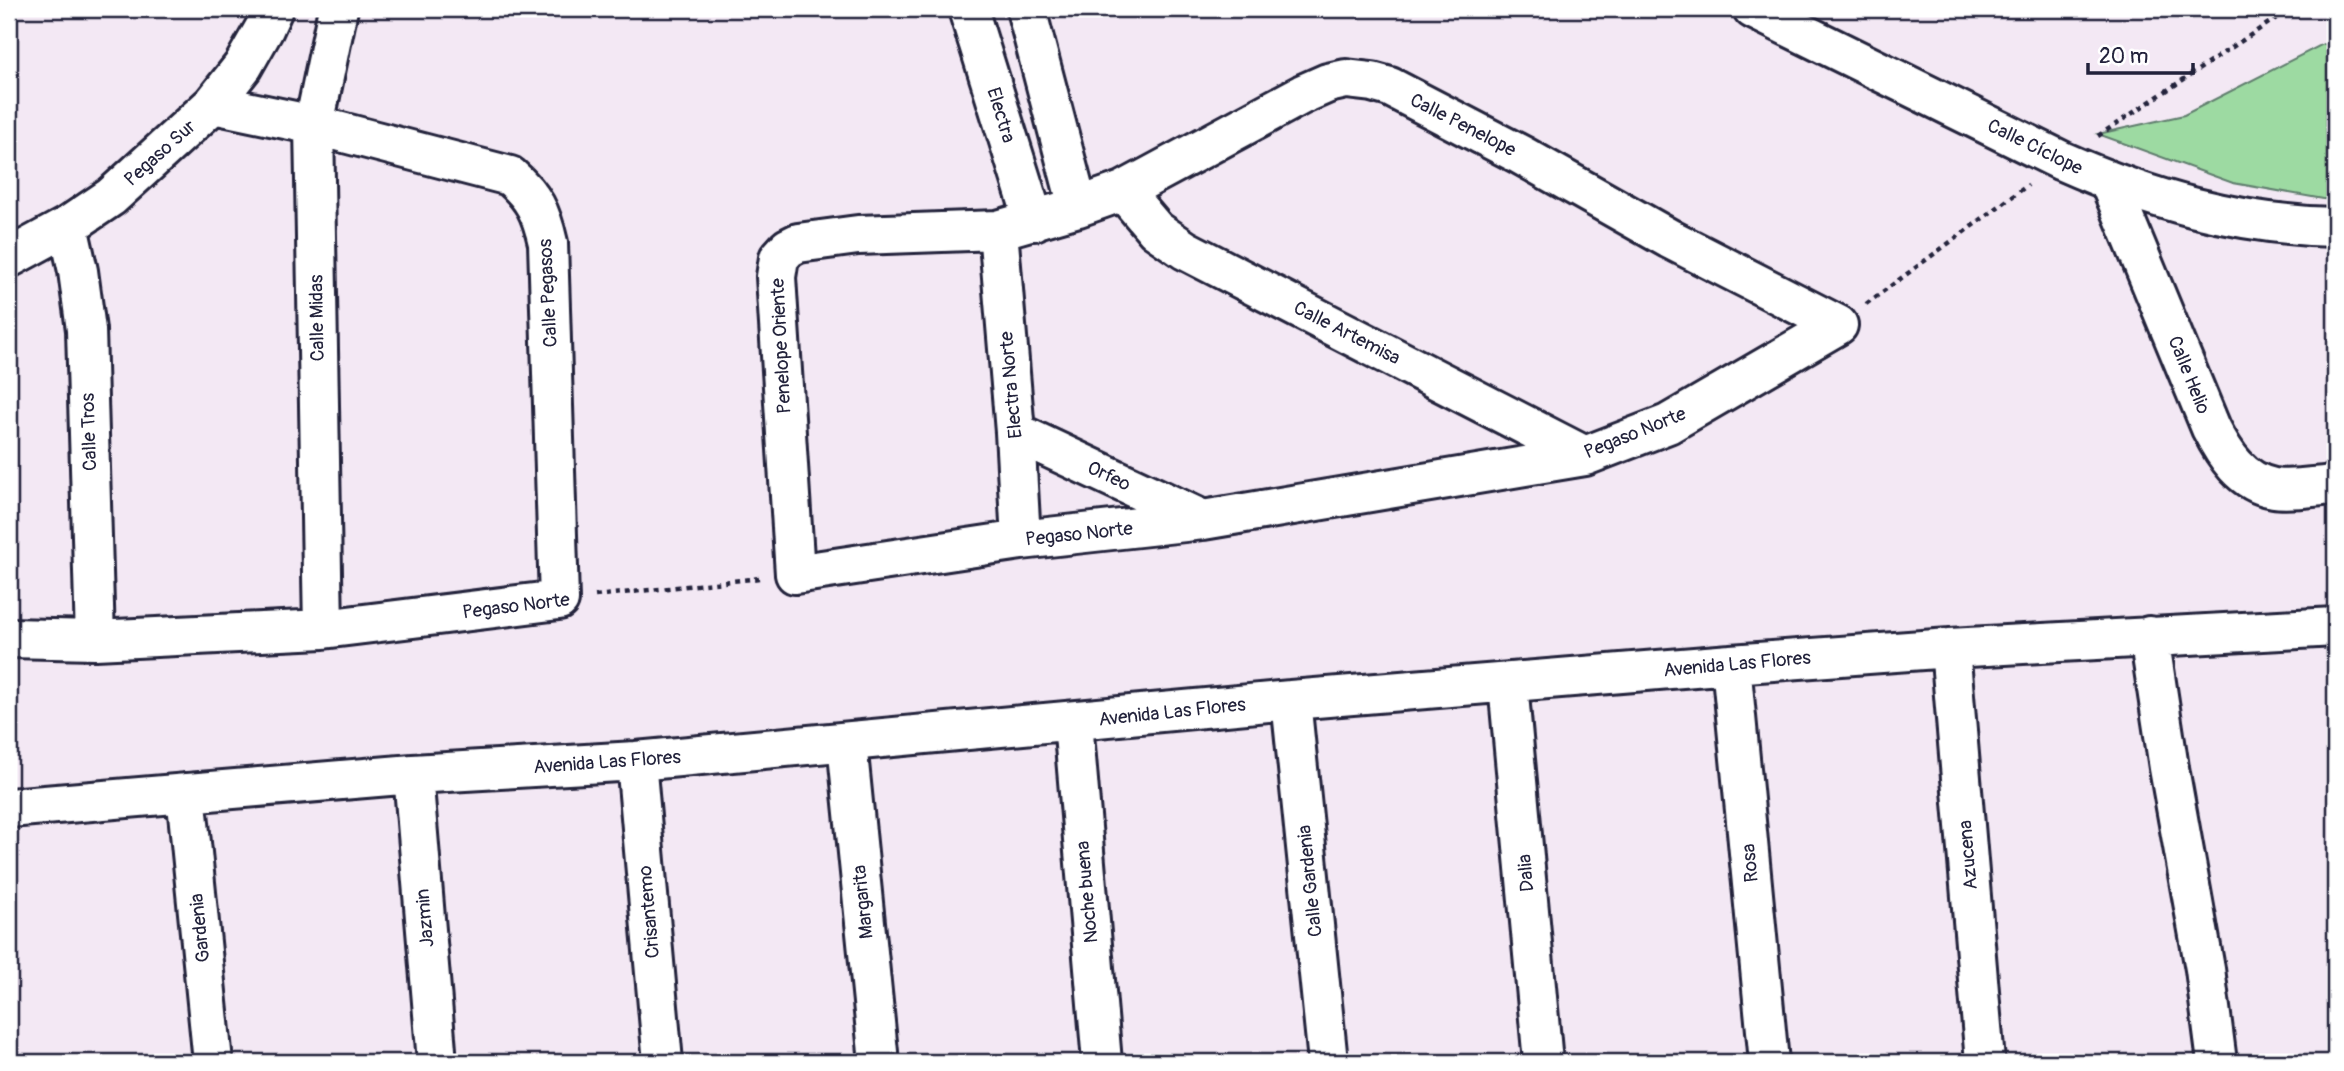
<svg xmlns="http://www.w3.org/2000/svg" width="2344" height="1071" font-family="Pangolin,sans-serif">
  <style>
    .green { fill: #9ddaa2; stroke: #607e6e; stroke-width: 2 }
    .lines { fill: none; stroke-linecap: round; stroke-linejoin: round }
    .minor-casing { stroke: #22223b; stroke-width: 44 }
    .path { stroke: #22223b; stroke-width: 4.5; stroke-dasharray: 5 5; stroke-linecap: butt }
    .minor { stroke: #fff; stroke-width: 38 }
    .labels { text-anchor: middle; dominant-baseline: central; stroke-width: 7; stroke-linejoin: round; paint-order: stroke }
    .street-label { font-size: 19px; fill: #22223b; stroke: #fff }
  </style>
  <rect width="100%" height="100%" fill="#f3e8f4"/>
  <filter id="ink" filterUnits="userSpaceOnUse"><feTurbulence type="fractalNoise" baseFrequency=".0143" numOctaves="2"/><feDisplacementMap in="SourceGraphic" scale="14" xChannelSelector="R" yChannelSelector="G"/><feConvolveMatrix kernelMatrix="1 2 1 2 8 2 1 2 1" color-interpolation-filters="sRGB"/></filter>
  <g filter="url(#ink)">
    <path class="green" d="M2323,44L2335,48V201L2233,183L2098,134L2184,115Z"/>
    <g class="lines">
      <defs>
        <path id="minor" d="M968,9L1034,221
          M1026,9L1078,207
          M1753,9L2062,161C2150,200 2239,225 2335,227
          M1346,79L1372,82L1390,87L1521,155L1670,239L1838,325L1668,424L1585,456L1203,520L1021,540L795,574L776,277L779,258L788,248L798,243L858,235L998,230L1078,207L1123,191L1303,94L1328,83Z
          M2109,181L2211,428C2224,454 2242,483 2274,488C2291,491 2317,486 2335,485
          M1123,191L1156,230L1185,250L1585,456
          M68,226L78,271L86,330L95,640
          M998,230L1015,432L1021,540
          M9,258L68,226L111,197L213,104L243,66L264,29L273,9
          M1015,432L1203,520
          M323,629L314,125L338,9
          M2149,636L2169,768L2205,969L2217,1062
          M9,638L95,640L323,629L559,600L548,243C541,212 534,197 510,176L314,125L213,104
          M1950,648L1985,1062
          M1731,664L1769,1062
          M1508,684L1543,1062
          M1291,700L1328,1062
          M1073,722L1102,1062
          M847,743L879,1062
          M636,761L663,1062
          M413,774L437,1062
          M186,793L213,1062
          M9,808L413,774L636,761L1291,700L1731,664L1950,648L2335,627"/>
      </defs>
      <use href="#minor" class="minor-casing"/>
      <path class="path" d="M2098,136L2290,9
        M1866,304L2028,185
        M595,596L760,578"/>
      <use href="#minor" class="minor"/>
    </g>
  </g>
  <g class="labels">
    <g class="street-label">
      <text transform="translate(1001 115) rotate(73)">Electra</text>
      <text transform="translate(1463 125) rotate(27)">Calle Penelope</text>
      <text transform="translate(2035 147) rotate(26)">Calle Cíclope</text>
      <text transform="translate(160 153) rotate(-42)">Pegaso Sur</text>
      <text transform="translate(548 293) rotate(-93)">Calle Pegasos</text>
      <text transform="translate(317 318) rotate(-91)">Calle Midas</text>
      <text transform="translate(1347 333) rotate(27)">Calle Artemisa</text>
      <text transform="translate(781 346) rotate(-93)">Penelope Oriente</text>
      <text transform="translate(2189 375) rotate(68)">Calle Helio</text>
      <text transform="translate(1011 385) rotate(-95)">Electra Norte</text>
      <text transform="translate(89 432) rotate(-92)">Calle Tros</text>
      <text transform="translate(1635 433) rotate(-22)">Pegaso Norte</text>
      <text transform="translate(1109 476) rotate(25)">Orfeo</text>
      <text transform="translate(1079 534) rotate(-6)">Pegaso Norte</text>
      <text transform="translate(516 606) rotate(-7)">Pegaso Norte</text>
      <text transform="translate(1737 664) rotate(-5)">Avenida Las Flores</text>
      <text transform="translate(1172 712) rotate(-6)">Avenida Las Flores</text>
      <text transform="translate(607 762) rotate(-4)">Avenida Las Flores</text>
      <text transform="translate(1968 855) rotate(-95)">Azucena</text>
      <text transform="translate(1750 863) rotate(-95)">Rosa</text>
      <text transform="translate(1526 873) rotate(-95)">Dalia</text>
      <text transform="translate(1310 881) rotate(-96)">Calle Gardenia</text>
      <text transform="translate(1087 892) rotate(-95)">Noche buena</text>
      <text transform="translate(863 902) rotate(-96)">Margarita</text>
      <text transform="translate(649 912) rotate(-95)">Crisantemo</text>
      <text transform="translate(425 918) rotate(-95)">Jazmin</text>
      <text transform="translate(200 928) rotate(-96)">Gardenia</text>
    </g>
  </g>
  <rect width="2344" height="1071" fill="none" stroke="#fff" stroke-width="35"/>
  <rect x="18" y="18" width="2309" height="1036" fill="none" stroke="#22223b" stroke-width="2.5" filter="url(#ink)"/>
  <path d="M2088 63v10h105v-10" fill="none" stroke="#22223b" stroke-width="3.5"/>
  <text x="2099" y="63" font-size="21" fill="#22223b" stroke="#ffffff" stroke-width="5" paint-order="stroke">20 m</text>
</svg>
